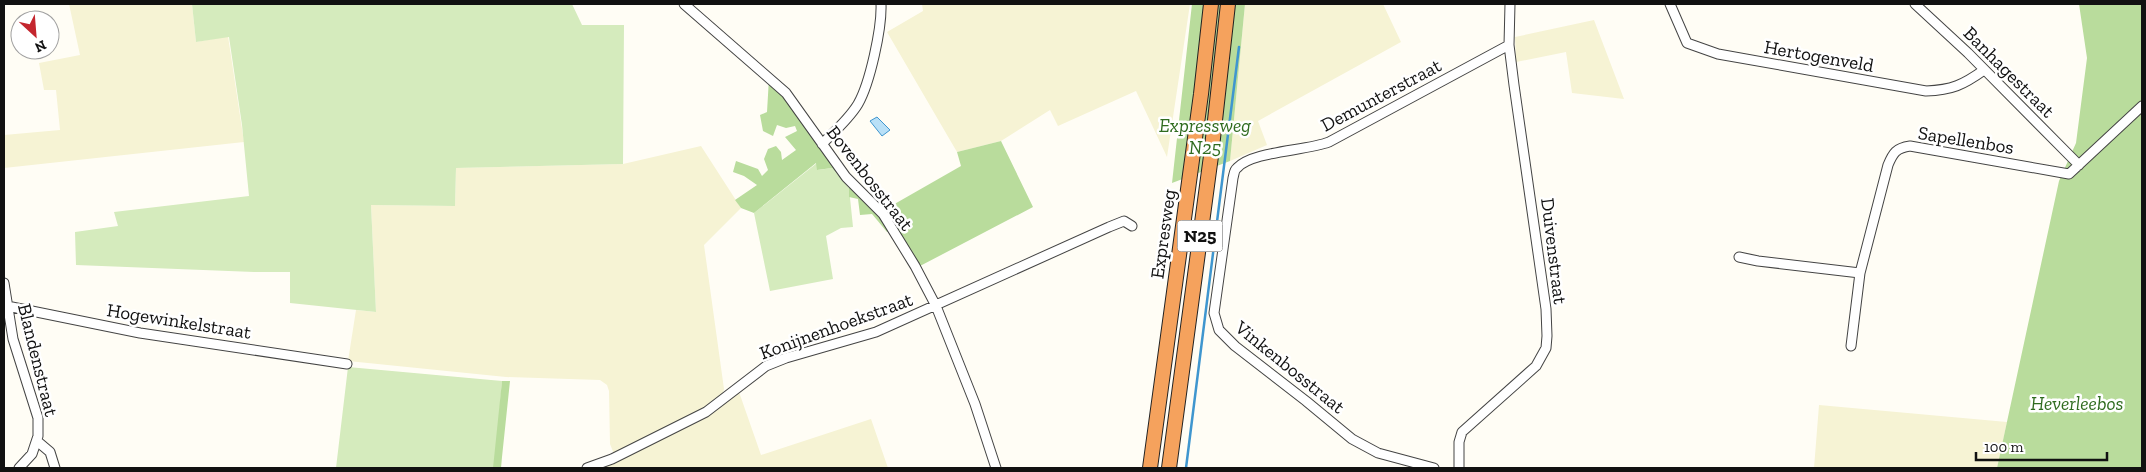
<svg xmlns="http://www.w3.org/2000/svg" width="2146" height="472" font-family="'Zilla Slab',serif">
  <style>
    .farmland { fill: #f6f3d4 }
    .green { fill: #d5ebbd }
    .forest { fill: #b9dc9c }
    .water { fill: #b9e0f7; stroke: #3f96cf }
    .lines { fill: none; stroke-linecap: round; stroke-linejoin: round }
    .stream { stroke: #3f96cf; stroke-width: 2.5 }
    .minor-casing { stroke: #444; stroke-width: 11 }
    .highway-casing { stroke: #222; stroke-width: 16 }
    .minor { stroke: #fff; stroke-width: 9 }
    .highway { stroke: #f5a25d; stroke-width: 14 }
    .labels { text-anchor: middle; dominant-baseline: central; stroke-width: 5; stroke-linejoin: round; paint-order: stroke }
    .shield { fill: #fff; stroke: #585858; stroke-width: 1 }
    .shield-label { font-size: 18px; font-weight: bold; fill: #111 }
    .street-label { font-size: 19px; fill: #111; stroke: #fff }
    .park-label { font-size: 19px; font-style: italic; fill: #2f6b1f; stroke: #fff }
  </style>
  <rect width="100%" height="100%" fill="#fffdf5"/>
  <path class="farmland" d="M69,4H192L196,42L228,36L244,142L4,168V135L60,130L56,90H44L39,63L80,55Z
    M922,4H1190L1167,157L1136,91L1058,126L1050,110L1001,141L957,152L887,32L923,11Z
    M1245,4H1383L1401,42L1258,121L1267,145L1230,161Z
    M1594,20L1624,99L1572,93L1566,52L1516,62L1515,37Z
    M701,146L741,208L704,245L724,389L722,397L692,417L614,454L610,444L609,391L607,385L600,380L506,377L348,361L356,310L376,312L371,205L455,206L456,168L623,164Z
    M739,392L761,455L871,419L888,468H601L706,418Z
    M1819,405L2007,422L1997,468H1814Z"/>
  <path class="green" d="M192,4H572L582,25H624L623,164L456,168L455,206L371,205L376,312L290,303V272H254L76,265L75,232L118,226L114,212L249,196L242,125L229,37L196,42Z
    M817,163L818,170L832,168L849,188L853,227L841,228L826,236L833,279L770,291L754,213Z
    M348,367L502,381L495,468H336Z"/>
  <path class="forest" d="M1192,4H1245L1230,161L1172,183Z
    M2079,4H2142V468H1997L2059,181L2076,143L2087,58Z
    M769,78L846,177L884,210L961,166L957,152L1001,141L1033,207L920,266H915L893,230L887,232L872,214L860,215L858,199L849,197V187L832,168L817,170L816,163L754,213L741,208L735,200L757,185L744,176L733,172L736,161L758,169L762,176L768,170L764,159L768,149L776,146L781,152L782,160L796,150L785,137L797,131L795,126L786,128L777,125L773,136L763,131L760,115L767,112Z
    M502,381H510L502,457L501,468H493Z"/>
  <path class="water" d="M877,117L890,130L882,136L870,121Z"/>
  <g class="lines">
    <path class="stream" d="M1186,468L1239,47"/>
    <defs>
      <path id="minor" d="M684,4L786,93L846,177L883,214L915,266L936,306L975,404L996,468
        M1670,4L1687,43L1718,54L1926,91C1952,90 1963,85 1984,70
        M1915,4L1968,53L2079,165
        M822,144C834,132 849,119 858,104C870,83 882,28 881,4
        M1739,257L1758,261L1860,273
        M4,283L13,339L38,418V436L32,454L19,468
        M7,306L140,333L347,364
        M1851,346L1860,273L1888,165C1893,153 1896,148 1910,146L2069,174L2142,106
        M37,441L50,452L55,468
        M587,468L612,459L706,412L766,366L786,358L876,332L1109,227L1124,221L1132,226
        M1434,468L1378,453L1352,439L1306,401L1235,346L1219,330L1214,313L1233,178C1234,175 1234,170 1237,168C1252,151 1306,151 1329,142L1509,45
        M1459,468V442L1462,432L1536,366L1546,348L1547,336L1546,309L1514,85L1509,45L1510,4"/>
      <path id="highway" d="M1150,468L1201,94L1211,4
        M1169,468L1211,156L1228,4"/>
    </defs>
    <use href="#minor" class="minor-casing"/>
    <use href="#highway" class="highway-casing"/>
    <use href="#minor" class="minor"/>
    <use href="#highway" class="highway"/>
  </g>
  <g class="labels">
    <rect class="shield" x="1177.5" y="220.5" width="45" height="31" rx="4"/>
    <g class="shield-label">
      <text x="1200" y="236">N25</text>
    </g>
    <g class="street-label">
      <text transform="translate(1819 56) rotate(10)">Hertogenveld</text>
      <text transform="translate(2009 72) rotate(45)">Banhagestraat</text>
      <text transform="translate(1381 95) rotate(-28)">Demunterstraat</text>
      <text transform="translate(1966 140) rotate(9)">Sapellenbos</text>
      <text transform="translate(870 178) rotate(52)">Bovenbosstraat</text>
      <text transform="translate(1163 234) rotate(-82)">Expresweg</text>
      <text transform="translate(1554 251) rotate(83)">Duivenstraat</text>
      <text transform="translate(179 321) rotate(9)">Hogewinkelstraat</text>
      <text transform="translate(836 326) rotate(-20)">Konijnenhoekstraat</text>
      <text transform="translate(38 360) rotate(76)">Blandenstraat</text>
      <text transform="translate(1290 367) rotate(39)">Vinkenbosstraat</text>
    </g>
    <g class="park-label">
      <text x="1205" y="125">Expressweg<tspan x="1205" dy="22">N25</tspan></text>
      <text x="2077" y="403">Heverleebos</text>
    </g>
  </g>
  <rect width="2146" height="472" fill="none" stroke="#111111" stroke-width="10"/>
  <g transform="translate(35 35) rotate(154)"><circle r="24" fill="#ffffff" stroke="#a0a0a0"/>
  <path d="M0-4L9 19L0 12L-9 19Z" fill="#c4262e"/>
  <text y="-8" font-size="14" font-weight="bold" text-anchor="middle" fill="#111111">N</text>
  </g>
  <path d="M1976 452v8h131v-8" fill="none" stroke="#111111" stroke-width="2.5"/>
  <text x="1984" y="452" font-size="15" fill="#111111" stroke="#ffffff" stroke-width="4" paint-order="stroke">100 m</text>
</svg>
